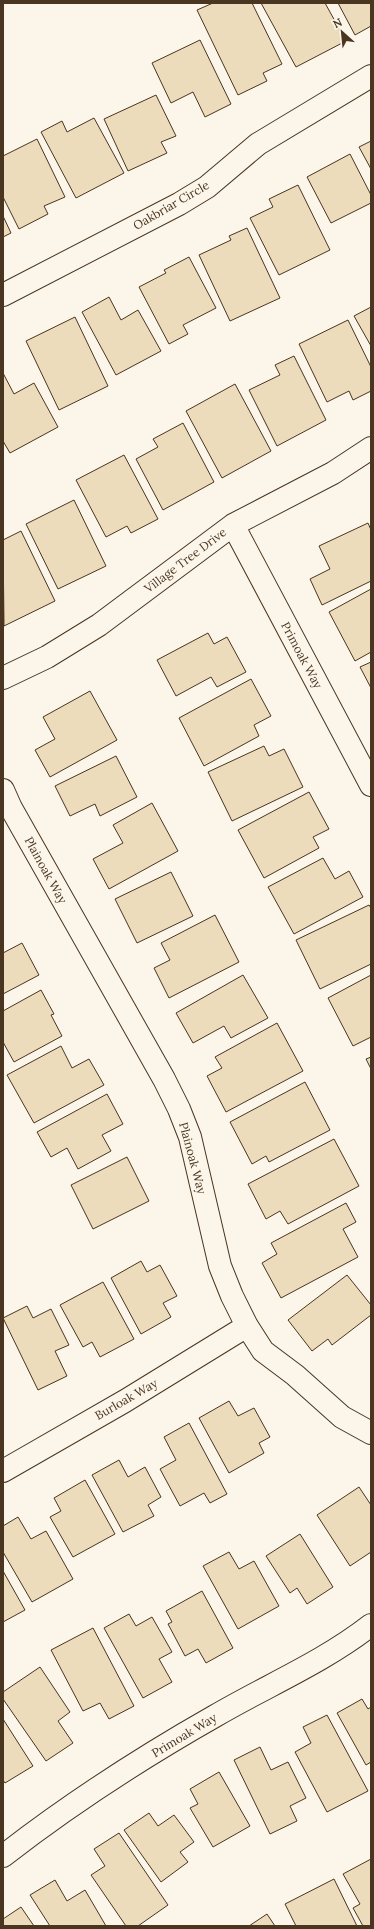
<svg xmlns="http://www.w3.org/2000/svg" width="374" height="1929" font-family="Lora,serif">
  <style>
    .building { fill: #ecdcbc; stroke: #4a3520 }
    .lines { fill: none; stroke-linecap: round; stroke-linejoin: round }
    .street-casing { stroke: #4a3520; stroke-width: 24 }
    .street { stroke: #fbf6e9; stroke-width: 22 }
    .labels { text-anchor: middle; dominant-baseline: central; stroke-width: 3; stroke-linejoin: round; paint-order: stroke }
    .street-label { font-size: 12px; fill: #4a3520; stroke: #fbf6e9 }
  </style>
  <rect width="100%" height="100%" fill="#fbf6e9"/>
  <path class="building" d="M213,3H252L282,64L263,73L267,81L238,95L197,10Z
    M261,3H325L346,41L296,67Z
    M338,3H371V26L355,35Z
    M200,40L231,104L205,117L193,92L171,103L152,63Z
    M156,95L176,136L161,142L167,153L128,171L104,119Z
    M94,118L124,173L76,198L41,132L62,121L67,132Z
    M37,139L65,197L44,206L48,214L19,229L3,197V156Z
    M371,141V169L359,147Z
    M350,154L371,195V203L331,223L307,177Z
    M298,185L330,250L279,275L250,218L273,207L269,199Z
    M3,216L11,233L3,237Z
    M247,228L280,298L230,321L199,255L231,240L229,236Z
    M189,257L216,308L183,325L188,334L169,344L139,287L166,273L164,270Z
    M109,297L121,320L138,310L161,351L116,375L82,312Z
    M371,307V346L354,316Z
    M75,317L108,386L59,410L26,341Z
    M348,320L371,367V391L353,400L349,391L327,402L299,344Z
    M294,356L326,420L277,446L249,390L280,375L275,365Z
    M3,373L14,394L34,383L58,427L10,453L3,441Z
    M235,384L271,451L222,478L186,411Z
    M183,423L214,482L163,510L136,459L158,447L153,439Z
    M124,455L158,519L131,533L127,526L106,537L76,480Z
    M74,500L106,566L58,589L26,524Z
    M368,523L371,530V581L322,605L310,579L330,569L319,546Z
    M21,531L55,601L4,626L3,540Z
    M371,589V652L355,661L329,612Z
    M208,633L214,644L227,637L246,672L217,687L211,677L176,696L157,660Z
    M371,662V688L360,667Z
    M251,679L271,716L254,725L259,736L204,766L179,718Z
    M90,691L117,740L50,777L35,750L55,739L43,717Z
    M264,746L269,756L284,749L303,787L232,821L208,772Z
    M116,756L137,797L100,816L95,804L70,816L55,786Z
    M309,792L329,829L313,837L319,848L264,878L238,830Z
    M152,803L178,851L109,889L93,859L123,843L113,825Z
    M323,858L335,879L349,871L363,897L294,934L268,887Z
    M171,872L193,916L137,943L115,899Z
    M369,905L371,908V964L320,989L296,940Z
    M215,915L239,962L169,998L154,968L170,960L161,943Z
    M22,943L39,975L3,994V953Z
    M243,975L268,1018L231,1038L224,1026L193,1043L176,1013Z
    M371,975V1037L353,1046L328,998Z
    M41,990L54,1014L51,1015L62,1036L14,1062L3,1042V1011Z
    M277,1023L303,1071L226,1112L207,1076L222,1068L215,1057Z
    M61,1046L72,1068L89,1059L104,1085L34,1123L7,1075Z
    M371,1057V1069L366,1059Z
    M305,1082L330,1130L269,1162L266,1156L252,1164L230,1122Z
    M107,1094L123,1124L102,1135L111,1151L78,1169L67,1148L51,1157L37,1132Z
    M334,1139L359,1186L288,1224L280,1211L266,1219L248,1184Z
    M127,1157L149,1201L93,1229L71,1185Z
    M346,1203L356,1222L343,1229L358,1257L281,1298L262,1263L277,1254L271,1243Z
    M141,1261L147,1272L160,1265L177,1296L163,1303L171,1317L141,1334L111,1278Z
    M347,1275L371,1305V1315L332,1345L328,1339L312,1351L288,1320Z
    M103,1282L134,1339L100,1357L92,1342L83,1347L60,1305Z
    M27,1306L33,1318L51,1309L69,1345L55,1351L67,1376L38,1390L3,1318Z
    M229,1401L238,1416L254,1408L270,1437L259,1443L264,1453L229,1473L199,1418Z
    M189,1423L227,1494L210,1503L204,1493L180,1506L160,1469L176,1460L164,1437Z
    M119,1460L128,1477L145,1467L161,1497L148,1505L154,1516L123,1532L92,1475Z
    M85,1480L115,1534L73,1557L50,1517L61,1511L54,1498Z
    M359,1487L371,1505V1552L350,1566L317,1515Z
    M18,1517L31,1539L46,1531L73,1579L32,1602L3,1552V1526Z
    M300,1534L333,1587L307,1604L297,1588L290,1593L266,1556Z
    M229,1552L239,1569L254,1561L279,1606L238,1629L203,1566Z
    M3,1571L25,1610L3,1622Z
    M202,1591L233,1648L206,1663L198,1649L185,1656L168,1624L172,1622L166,1611Z
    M129,1614L136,1626L152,1617L172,1652L159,1659L172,1682L143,1698L104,1628Z
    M93,1628L134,1706L109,1719L100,1703L83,1711L51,1650Z
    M40,1667L70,1712L58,1721L73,1743L46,1761L3,1699V1692Z
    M362,1699L368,1709L371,1707V1762L366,1765L337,1713Z
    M327,1715L368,1791L327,1812L295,1752L311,1743L303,1727Z
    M3,1719L33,1766L5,1783L3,1780Z
    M260,1747L271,1770L288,1762L306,1798L290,1806L297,1821L270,1834L234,1760Z
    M219,1772L250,1826L213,1847L190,1808L198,1804L190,1789Z
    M149,1813L158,1826L174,1815L194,1842L180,1852L188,1862L161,1882L124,1830Z
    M119,1833L168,1905L138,1926H126L91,1875L105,1866L94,1849Z
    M371,1859V1926H363L353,1908L360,1904L343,1874Z
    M334,1879L357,1926H296L285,1904Z
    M55,1880L67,1901L85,1890L106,1926H50L30,1895Z
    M21,1907L34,1926H3V1919Z
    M267,1914L275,1926H249Z"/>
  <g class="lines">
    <defs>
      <path id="street" d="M3,295L179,204L207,187L258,144L371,76
        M233,525L371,785
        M3,678L47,657L99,625L233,525L333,473L371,448
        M3,790L11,808L164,1079L179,1109L190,1137L220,1266L232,1296L247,1326L263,1351L295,1375L342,1417L371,1433
        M3,1471L125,1401L247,1326
        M3,1856C70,1804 141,1758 215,1716C268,1685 322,1663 371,1625"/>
    </defs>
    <use href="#street" class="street-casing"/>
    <use href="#street" class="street"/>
  </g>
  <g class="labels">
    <g class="street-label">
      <text transform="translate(171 205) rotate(-30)">Oakbriar Circle</text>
      <text transform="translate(185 560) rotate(-37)">Village Tree Drive</text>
      <text transform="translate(302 655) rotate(62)">Primoak Way</text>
      <text transform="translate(46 870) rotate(61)">Plainoak Way</text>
      <text transform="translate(193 1158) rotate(75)">Plainoak Way</text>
      <text transform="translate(126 1399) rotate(-30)">Burloak Way</text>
      <text transform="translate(184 1735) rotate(-31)">Primoak Way</text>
    </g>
  </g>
  <rect width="374" height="1929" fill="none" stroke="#4a3520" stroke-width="8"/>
  <g transform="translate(342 32) rotate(333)" stroke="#fbf6e9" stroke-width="3" paint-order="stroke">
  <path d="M0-3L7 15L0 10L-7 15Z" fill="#4a3520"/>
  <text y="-6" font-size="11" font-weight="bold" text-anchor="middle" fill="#4a3520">N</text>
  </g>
</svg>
